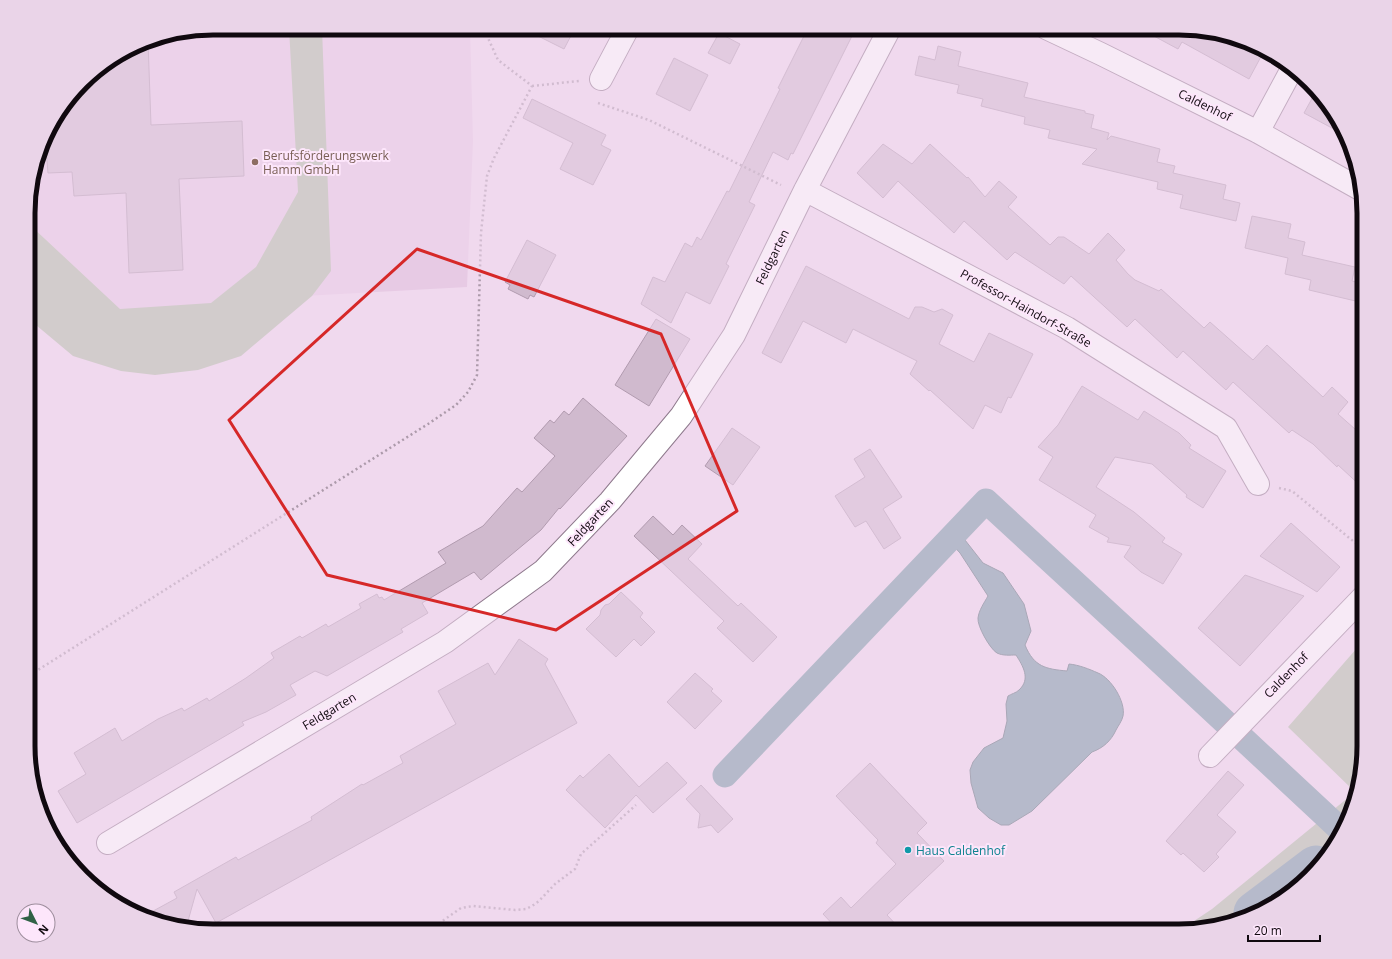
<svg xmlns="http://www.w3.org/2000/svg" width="1392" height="959" font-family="'Open Sans',sans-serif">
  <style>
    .built { fill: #e7cae4 }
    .green { fill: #aebca3 }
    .water { fill: #70969f; stroke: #536c74 }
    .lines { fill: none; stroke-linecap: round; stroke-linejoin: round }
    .canal { stroke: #70969f; stroke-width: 25 }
    .river { stroke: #70969f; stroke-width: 43 }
    .building { fill: #d0bace; stroke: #b19baf }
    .street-casing { stroke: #8e798c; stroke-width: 24 }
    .path { stroke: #ac9aaa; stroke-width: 2.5; stroke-dasharray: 2 3; stroke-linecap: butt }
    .street { stroke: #fff; stroke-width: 22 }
    .marked { fill: none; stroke: #d62828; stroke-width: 3; stroke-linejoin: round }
    .education-dot { fill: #8d6e63; stroke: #fde6fb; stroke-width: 1.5 }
    .culture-dot { fill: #0f9aa8; stroke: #fde6fb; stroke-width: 1.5 }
    .labels { text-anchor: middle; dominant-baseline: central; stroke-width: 4; stroke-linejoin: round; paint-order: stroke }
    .street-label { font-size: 12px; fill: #10090f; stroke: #fde6fb }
    .education-label { font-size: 12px; fill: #785e54; stroke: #fde6fb; text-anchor: start }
    .culture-label { font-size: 12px; fill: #0d838f; stroke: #fde6fb; text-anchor: start }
    .rim { fill: none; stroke: #10090f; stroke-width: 5 }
  </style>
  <rect width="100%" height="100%" fill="#f0d9ee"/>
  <path class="built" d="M213,28H470L473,141L467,287L250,299L142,332L30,256V189L47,131L91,74L142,42Z"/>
  <path class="green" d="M289,28H322L331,271L312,296L241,356L198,370L155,375L121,371L73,356L30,320V225L120,309L211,303L256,267L298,192Z
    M1364,640V758L1354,806L1326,859L1261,912L1179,931L1212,909L1355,792L1288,727Z"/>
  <path class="water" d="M962,528L965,540L983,563L1003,573L1024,604L1031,631L1025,645C1034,667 1046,669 1067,671L1069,664C1079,665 1089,669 1098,673C1111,678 1126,702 1123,716C1122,721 1118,726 1116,730C1111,741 1103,748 1092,752L1032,811L1009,825H1001L989,818L978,808L971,783L970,770L973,762L984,748L1003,738L1007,721L1006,704L1008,696C1011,694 1016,693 1019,690C1031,679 1023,666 1016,655C1010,655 1003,656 997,653C990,649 977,626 978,618C979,610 984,603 988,596L960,553L949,541Z"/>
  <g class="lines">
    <path class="canal" d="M725,775L986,501L1151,653L1341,830"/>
    <path class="river" d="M1255,913L1316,867"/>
  </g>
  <path class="building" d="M522,28H575L564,49Z
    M808,28H856L793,154L791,153L788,160L773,152L749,202L755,205L726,264L729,266L710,304L686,292L671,323L641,304L653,277L665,282L685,243L692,247L697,237L701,240L727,191L729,192L780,89L778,88Z
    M1139,28H1191L1239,38L1264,51L1249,79L1182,42L1178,49Z
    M719,33L740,44L730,64L708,53Z
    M148,41L151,125L242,121L244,176L179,179L183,270L129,273L126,193L74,196L72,172L48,173L45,137L47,131L91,74L142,42Z
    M938,46L961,52L958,66L1028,83L1024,97L1085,111V113L1094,115L1091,128L1109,133L1107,140L1111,136L1160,149L1157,162L1175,166L1173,173L1226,185L1223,199L1240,203L1236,221L1180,208L1183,195L1157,189L1158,182L1082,164L1097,149L1048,138L1050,130L1024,124L1025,117L981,106L983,99L957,93L959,85L915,75L919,56L935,60Z
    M674,58L708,75L690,111L656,94Z
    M1315,93L1339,121L1343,134L1304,113Z
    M532,99L606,135L601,145L611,150L593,185L560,169L573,143L523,118Z
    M883,144L912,164L930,144L967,178L968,177L985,197L999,181L1017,197L1008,207L1050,245L1058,237H1064L1089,254L1108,233L1125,250L1116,260L1128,274L1135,280L1159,291L1161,289L1204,328L1210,322L1253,360L1267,345L1323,397L1332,387L1348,402L1338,414L1364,437V489L1338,465L1337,467L1313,444L1292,430L1289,433L1233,382L1226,390L1183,351L1177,358L1135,319L1127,327L1071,276L1064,284L1015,252L1007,260L964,221L954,233L898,181L883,198L857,173Z
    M1252,216L1291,224L1288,238L1305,242L1302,255L1355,267L1352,281L1364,284V303L1309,290L1311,280L1285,274L1288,258L1245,248Z
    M527,240L556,255L534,297L530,295L528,299L508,289L510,285L505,282Z
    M806,266L909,319L915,307H922L934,312L942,309L953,315L939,344L974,362L989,333L1033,354L1011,398L1008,397L1001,413L985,405L973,429L930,390L929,391L910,374L917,361L853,329L846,343L803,321L781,363L762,353Z
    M656,319L690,339L649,406L615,385Z
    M1082,386L1138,420L1144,411L1179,433L1191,445L1189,448L1226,471L1203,508L1186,497L1187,495L1152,464L1115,457L1096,487L1134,512L1165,538L1162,542L1182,554L1163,584L1141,572L1124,557L1131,546L1107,542L1109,538L1089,527L1096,515L1039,480L1053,457L1038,447L1058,425Z
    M583,398L627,436L560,509L559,508L541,530L481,580L474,572L422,603L428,613L401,629L403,632L327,676L315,671L290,685L296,695L266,712L242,722L244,725L77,823L58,791L86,774L74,753L115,728L122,741L158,719L182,708L184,711L207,698L209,701L246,678L274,658L271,653L300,636L302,638L326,624L328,627L361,608L359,604L377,594L379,598L382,597L384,600L446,563L438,552L483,526L517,488L522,492L555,456L534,438L550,420L554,423L564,411L569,415Z
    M732,428L760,447L733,485L705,466Z
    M870,449L902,497L883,509L901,538L884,549L866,521L855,527L835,496L865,477L854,459Z
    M653,516L673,535L682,525L702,544L688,559L738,606L741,603L777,637L753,662L717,628L724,621L634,536Z
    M1291,523L1340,567L1317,592L1260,556Z
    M1245,575L1304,596L1240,666L1198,628Z
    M621,592L643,613L640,617L655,632L641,646L634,639L616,657L586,629L600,615L601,610L605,605L609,604Z
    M519,639L548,659L545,664L577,723L216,923L197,889L186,928L153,921L144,916L177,898L174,892L236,857L238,860L312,820L311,817L362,784L363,785L403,763L400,756L456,724L438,691L488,663L495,675Z
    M695,673L713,689L711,691L722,701L695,729L667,702Z
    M609,754L639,787L667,762L687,783L653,813L636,795L605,828L566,790L580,775L583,778Z
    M870,763L927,823L917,833L944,861L887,915L902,931H839L823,914L841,897L851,908L896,864L876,843L878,840L836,796Z
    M1228,771L1244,785L1217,815L1236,832L1216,854L1219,857L1204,872L1183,853L1181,855L1166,841Z
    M701,785L733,819L718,833L711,825L698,828L700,814L686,799Z"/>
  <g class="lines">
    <defs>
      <path id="street" d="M1046,28L1101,54L1258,132L1360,189
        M601,79L628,28
        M1258,132L1293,67
        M805,190L1067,328L1226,428L1258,484
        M1210,756L1364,596
        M108,843L445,642L543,571L610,501L681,416L734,335L805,190L890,28"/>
    </defs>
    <use href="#street" class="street-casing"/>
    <path class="path" d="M532,86L579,81
      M598,103L649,120L781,185
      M1279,488L1292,491L1364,550
      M30,675L428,424L456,405L468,392L477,375L481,233L487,176L494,158L532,86L498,60L488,38V28
      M432,931L441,922L461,908L473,906L515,910L526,909L532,906L539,901L555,884L575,869L581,854L636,805"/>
    <use href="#street" class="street"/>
  </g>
  <path d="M0 0H1392V959H0ZM417,249L661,334L737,511L556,630L327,575L229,420Z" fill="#f0d9ee" fill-opacity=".55" fill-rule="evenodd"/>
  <path class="marked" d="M417,249L661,334L737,511L556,630L327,575L229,420Z"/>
  <circle class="education-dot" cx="255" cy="162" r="4"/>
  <circle class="culture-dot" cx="908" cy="850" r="4"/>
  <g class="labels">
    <g class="street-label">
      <text transform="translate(1205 105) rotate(26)">Caldenhof</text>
      <text transform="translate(772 257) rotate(-64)">Feldgarten</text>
      <text transform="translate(1026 308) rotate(29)">Professor-Haindorf-Straße</text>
      <text transform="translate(590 522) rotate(-47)">Feldgarten</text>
      <text transform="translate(1286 675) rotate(-46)">Caldenhof</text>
      <text transform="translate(329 711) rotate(-31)">Feldgarten</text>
    </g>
    <g class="education-label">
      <text x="263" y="155">Berufsförderungswerk<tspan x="263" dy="14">Hamm GmbH</tspan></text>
    </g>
    <g class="culture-label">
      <text x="916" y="850">Haus Caldenhof</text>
    </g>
  </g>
  <path d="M0 0H1392V959H0ZM213 35H1179A178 178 0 0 1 1357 213V746A178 178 0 0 1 1179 924H213A178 178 0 0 1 35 746V213A178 178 0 0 1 213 35Z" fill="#ead4e8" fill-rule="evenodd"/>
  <path class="rim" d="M213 35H1179A178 178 0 0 1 1357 213V746A178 178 0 0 1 1179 924H213A178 178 0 0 1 35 746V213A178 178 0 0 1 213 35Z"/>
  <g transform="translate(36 923) rotate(132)"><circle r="19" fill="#fde6fb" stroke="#9e8e9d"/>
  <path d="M0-3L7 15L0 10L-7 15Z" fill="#306246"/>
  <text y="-6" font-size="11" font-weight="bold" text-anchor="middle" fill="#10090f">N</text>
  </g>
  <path d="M1248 935v6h72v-6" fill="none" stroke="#10090f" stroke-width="2"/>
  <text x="1254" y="935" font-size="12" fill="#10090f" stroke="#fde6fb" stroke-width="3" paint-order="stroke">20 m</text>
</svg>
